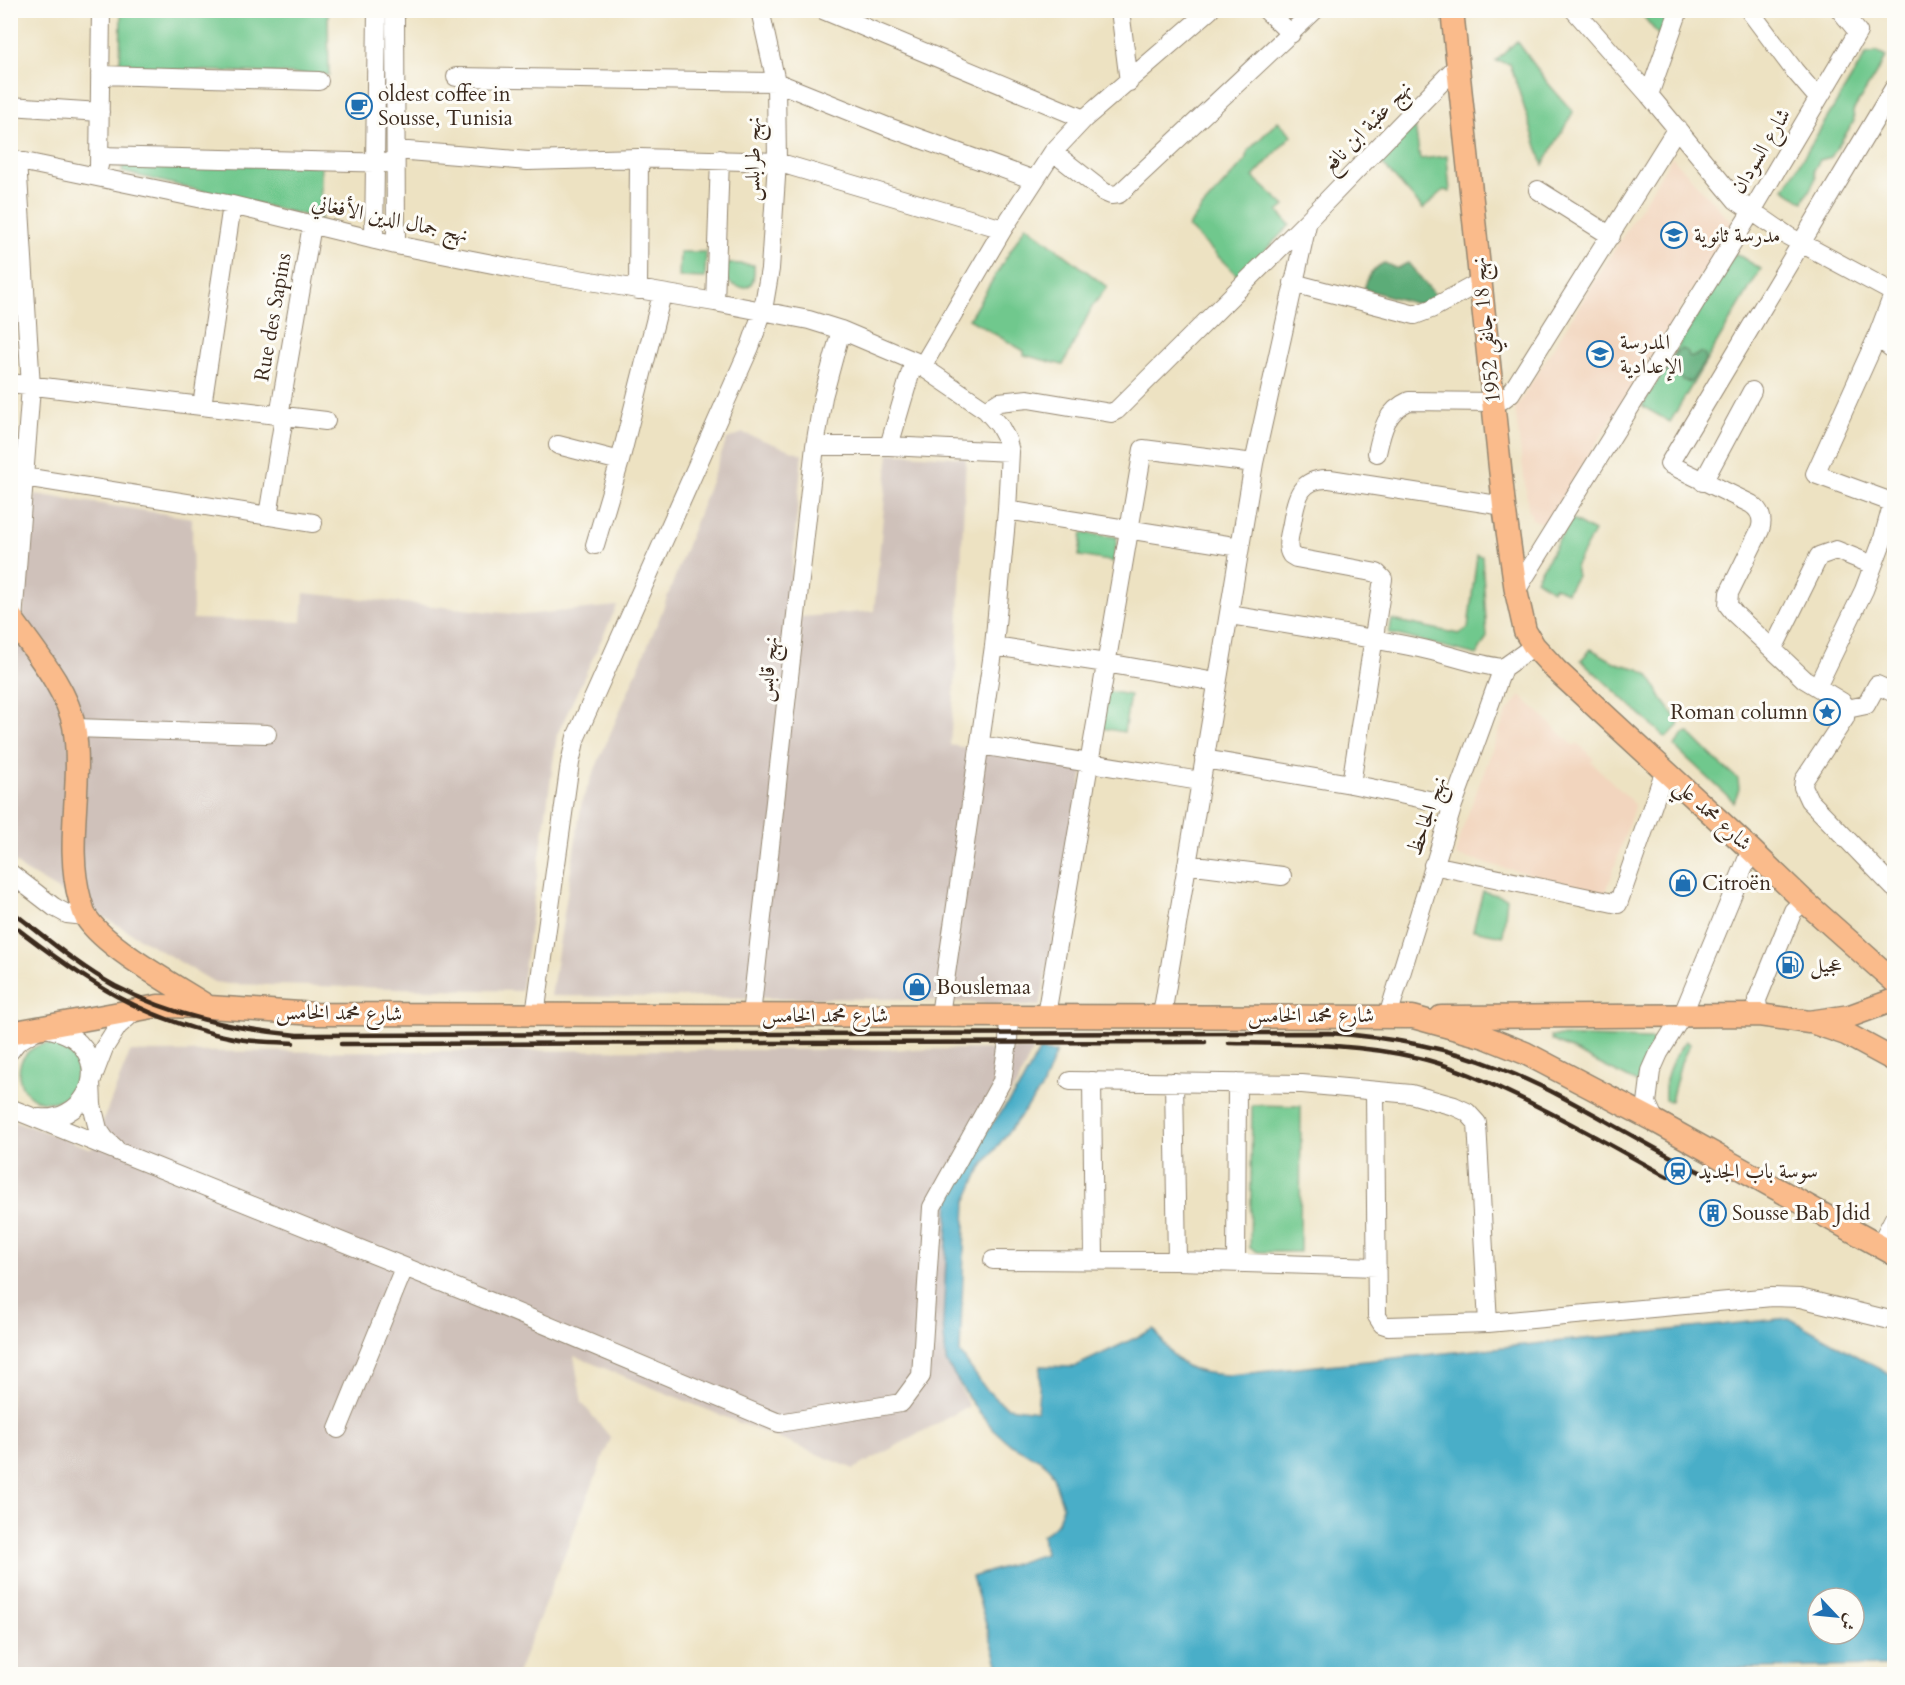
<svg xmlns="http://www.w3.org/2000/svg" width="1905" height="1685" font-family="Cardo,Amiri,serif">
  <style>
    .built { fill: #f2d5be }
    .industrial { fill: #cfc1ba }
    .green { fill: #70c88d; stroke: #567956; stroke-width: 1.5 }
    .forest { fill: #5cac78; stroke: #4c6b4b; stroke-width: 1.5 }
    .water { fill: #48aec8; stroke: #426c73; stroke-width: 1.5; fill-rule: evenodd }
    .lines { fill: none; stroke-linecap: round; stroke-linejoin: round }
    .minor-casing { stroke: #948670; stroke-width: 20 }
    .major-casing { stroke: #948670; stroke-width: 25 }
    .minor { stroke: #fff; stroke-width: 18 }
    .major { stroke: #fabb8b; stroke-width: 22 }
    .rail { stroke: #3b2a1e; stroke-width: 4.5 }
    .labels { text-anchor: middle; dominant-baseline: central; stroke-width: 6; stroke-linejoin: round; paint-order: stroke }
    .poi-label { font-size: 21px; fill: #3b2a1e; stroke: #fdfcf7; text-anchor: start }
    .street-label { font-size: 21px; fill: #3b2a1e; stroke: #fdfcf7 }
  </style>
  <rect width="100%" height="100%" fill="#fdfcf7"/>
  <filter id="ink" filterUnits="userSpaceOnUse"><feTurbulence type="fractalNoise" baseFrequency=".0167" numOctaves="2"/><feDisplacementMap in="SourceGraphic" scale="12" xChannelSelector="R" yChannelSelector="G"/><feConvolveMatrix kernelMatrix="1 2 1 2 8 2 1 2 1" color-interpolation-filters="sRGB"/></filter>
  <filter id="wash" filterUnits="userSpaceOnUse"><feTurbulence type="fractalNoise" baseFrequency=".008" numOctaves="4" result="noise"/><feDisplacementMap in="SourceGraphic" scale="24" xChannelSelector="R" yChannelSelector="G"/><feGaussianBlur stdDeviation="1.35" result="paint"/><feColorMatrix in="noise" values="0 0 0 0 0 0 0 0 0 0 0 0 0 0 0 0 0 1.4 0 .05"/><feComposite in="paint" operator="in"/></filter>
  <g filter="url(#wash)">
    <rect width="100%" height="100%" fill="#ede2c2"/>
    <path class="built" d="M1672,157L1733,224L1550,518L1545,522H1539L1532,519L1528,507L1515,409Z
      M1521,696L1574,746L1577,743L1594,758L1591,762L1635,804L1606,893L1456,856L1459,838L1502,724L1508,710Z"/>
    <path class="industrial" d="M743,433L802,454L788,618L874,611L889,453L966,458L957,657L950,745L1084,767L1040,1006L901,999L551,996L582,800L659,619L727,439Z
      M35,494L192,518L193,619L302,622L304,593L523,615L617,606L557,735L521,991L228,984L214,982L24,870L11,859L10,628L22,618Z
      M1033,1049L1018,1083L964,1158L948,1361L969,1406L854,1469L574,1356L582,1403L611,1438L517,1674H11L10,1119L92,1149L130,1052Z"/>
    <path class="green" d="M121,11H328L329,75L120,68Z
      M1639,11H1672L1661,38Z
      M1517,41L1547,82L1573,112L1543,165L1510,64L1496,61Z
      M1877,52L1886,57L1853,111L1854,121L1831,157L1820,160L1814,170L1816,178L1803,202L1784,189L1866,54Z
      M1278,121L1292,135L1253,177L1285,206L1278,212L1290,225L1239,277L1188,227L1202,208L1245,161L1248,151Z
      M1415,126L1420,159L1447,156L1450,192L1444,190L1423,209L1379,160Z
      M123,162L321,165V219L122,172Z
      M1026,225L1107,287L1092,307L1063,365L1024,355V351L969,319Z
      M680,252H706L705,278L679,277Z
      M1735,253L1761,269L1670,422L1642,406Z
      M727,263L754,265C754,271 755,279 751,284C745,291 729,286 726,277C725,273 727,267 727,263Z
      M1571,519L1594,532L1575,567L1577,576L1567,592L1555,587L1552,590L1536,579Z
      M1082,533L1117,537L1114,562L1079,556Z
      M1477,555L1482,556L1487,637L1477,655L1389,633L1392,620L1459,634L1468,628Z
      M1591,649L1616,663L1639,669L1649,675L1662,699L1679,721L1678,726L1666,738L1581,660Z
      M1107,691L1130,695L1124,732L1101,728Z
      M1689,733L1717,761L1738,779L1739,789L1734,802L1674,746L1684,734Z
      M1483,891L1507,898L1503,936L1473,930Z
      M1551,1036L1651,1039L1654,1041L1642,1067L1639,1084L1552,1040Z
      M1685,1041L1690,1044L1681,1062L1671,1101L1665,1100C1663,1076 1672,1060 1685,1041Z
      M19 1073a29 29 0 1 1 58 0a29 29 0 1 1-58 0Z
      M1252,1105L1301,1106L1300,1252H1258L1250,1248Z"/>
    <path class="forest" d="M1384,263C1401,270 1393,270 1408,263L1438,298L1417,304L1364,289C1368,276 1372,269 1384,263Z
      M1682,349L1687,351L1689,356L1693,357L1701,353L1705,355V361L1691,382L1682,380L1680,377H1670L1666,372L1677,352Z"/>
    <path class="water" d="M1039,1051L1056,1052L1042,1088L981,1168L966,1202L960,1353L985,1388L996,1399L1008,1407L1037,1411L1041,1366L1074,1367L1154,1329C1178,1365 1185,1373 1229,1375L1789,1318L1894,1377V1666L1546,1671V1674H1001L972,1577L1045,1554L1042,1535L1053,1528L1058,1521L1063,1506L1050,1468L1042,1461L1011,1445L994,1430L972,1403L946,1362L943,1322L949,1198L966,1159L1021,1085ZM1818,1598H1854V1634H1818Z"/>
  </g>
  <g filter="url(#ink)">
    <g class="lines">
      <defs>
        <path id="minor" d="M395,10L396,245
          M823,10L1084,119
          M1120,10L1129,82
          M1266,10L1291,34
          M1574,10L1649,95L1736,200L1788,236L1894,293
          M1749,10L1794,70L1818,98
          M100,75L319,81
          M456,77L776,82L888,127L1034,180
          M1894,88L1669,464L1751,504C1760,510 1764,519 1760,530L1729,593L1728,605L1735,614L1804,679L1842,702L1846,706L1845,718L1804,780L1803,787L1809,800L1894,888
          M1649,95L1679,10
          M10,106L100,112
          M396,150L528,161L639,158L777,162L1003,229
          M1053,152L1104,192L1111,195L1119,194L1315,10
          M99,156L395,163
          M10,159L232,205L396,245L513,268L715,302L809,320L841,330L914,361L986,410L999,425L1007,440L1010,452L1007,510L994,646L940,1015
          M99,166L101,10
          M1538,190L1611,236
          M374,240L377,10
          M1293,283L1415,315L1431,309L1482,281
          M638,290L639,158
          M1894,292L1877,337L1815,474L1894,503
          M715,302L720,159
          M1877,337L1894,350
          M923,365L1003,229L1053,152L1084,119L1210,10
          M10,383L326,421
          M202,406L232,205
          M986,410L999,402L1028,399L1111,413L1117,410L1308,220L1458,65
          M279,416L312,225
          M558,445L620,461
          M815,446H889L1010,452
          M889,446L914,361
          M1377,453C1382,430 1386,411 1409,401L1494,402L1502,400L1511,393L1677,128
          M24,477L313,523
          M1703,482L1752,391
          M1007,510L1240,547
          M268,516L284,417
          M595,545L620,461L662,294
          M1516,591L1752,211L1858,32L1840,10
          M1229,615C1292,625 1356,635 1419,648C1448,654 1474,665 1503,668
          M13,620L31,387L17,160
          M1777,641L1819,556L1836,550L1873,565
          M994,646L1106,663L1216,682
          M1817,687L1864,590L1882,542L1893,502
          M1847,709L1866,705L1877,685L1894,693
          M74,728L267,734
          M980,745L1200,781
          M1204,759L1351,784L1453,805
          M1351,784L1383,579L1377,573L1296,558L1291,555C1286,547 1289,537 1291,528C1296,502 1297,477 1330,479L1504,506
          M1187,864L1282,876
          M1433,865L1618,904L1665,770
          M10,873L54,907L67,914L85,916
          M535,1015L570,763L576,737L750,347L763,310L770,269L777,162L776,82L760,10
          M751,1015L815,446L823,397L841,330
          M1046,1015L1143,449L1254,463
          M1162,1015L1254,463L1308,220
          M1759,1015L1757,1000L1793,911L1804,901
          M1388,1016L1453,805L1503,668L1534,646
          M10,1051L17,1042L41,1027C55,1030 69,1033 79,1043C110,1075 80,1123 39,1118
          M1070,1081L1302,1084L1411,1094L1454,1106L1467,1112L1477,1123L1488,1323
          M1092,1081L1094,1260
          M1174,1082L1177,1261
          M1375,1091L1377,1316L1382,1324L1388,1326L1488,1323L1772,1297L1800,1298L1894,1321
          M10,1108L489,1301L779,1423L901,1403L921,1376L932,1207L1002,1081L1008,1042L1009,1015
          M1655,1121L1647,1103L1651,1071L1659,1053L1682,1016L1751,850
          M115,1148L105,1139L98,1129L92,1105L91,1082L104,1048L118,1026L137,1009
          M1880,1245L1894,1218
          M993,1260L1177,1261L1377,1267
          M1236,1263L1237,1083
          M338,1429L404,1268"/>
        <path id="major" d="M1452,10L1504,506L1516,591L1525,631L1534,646L1556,670L1751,850L1804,901L1894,981
          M10,616C32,648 67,688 74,726C84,784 64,843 80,900C82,905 83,912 86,917C106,948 174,985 207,1006
          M1441,1017L1759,1015L1809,1022L1850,1016L1894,1000
          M1814,1023L1846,1034L1894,1060
          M10,1033L158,1006L209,1007L316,1014L1413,1017L1485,1037L1525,1053L1655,1121L1894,1254"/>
      </defs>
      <use href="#minor" class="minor-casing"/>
      <use href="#major" class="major-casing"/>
      <use href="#minor" class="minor"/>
      <use href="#major" class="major"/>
      <path class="rail" d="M10,910C44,936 77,965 115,986C173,1016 233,1029 297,1035L1329,1033C1388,1037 1444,1046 1499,1068C1571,1096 1636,1141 1706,1175
        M10,923C83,980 145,1022 238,1039C256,1042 275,1042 293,1043
        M1229,1043C1293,1044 1356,1043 1419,1058C1450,1065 1479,1078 1508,1092C1562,1117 1615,1148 1668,1177
        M341,1044L1205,1042"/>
    </g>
  </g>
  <defs>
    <symbol id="cafe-ring" viewBox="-11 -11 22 22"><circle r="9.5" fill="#fdfcf7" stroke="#1f6fb2" stroke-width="1.5"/><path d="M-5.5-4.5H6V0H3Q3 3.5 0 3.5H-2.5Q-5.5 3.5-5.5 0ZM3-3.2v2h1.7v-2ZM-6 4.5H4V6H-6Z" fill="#1f6fb2"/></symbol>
    <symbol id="school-ring" viewBox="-11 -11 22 22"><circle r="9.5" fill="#fdfcf7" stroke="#1f6fb2" stroke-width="1.5"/><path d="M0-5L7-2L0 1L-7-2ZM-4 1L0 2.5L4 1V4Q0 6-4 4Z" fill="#1f6fb2"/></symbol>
    <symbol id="sight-ring" viewBox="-11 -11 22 22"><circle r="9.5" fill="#fdfcf7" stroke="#1f6fb2" stroke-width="1.5"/><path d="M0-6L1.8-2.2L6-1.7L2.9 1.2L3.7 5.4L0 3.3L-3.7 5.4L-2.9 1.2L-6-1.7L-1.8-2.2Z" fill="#1f6fb2"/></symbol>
    <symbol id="shop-ring" viewBox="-11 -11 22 22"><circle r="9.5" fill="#fdfcf7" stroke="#1f6fb2" stroke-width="1.5"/><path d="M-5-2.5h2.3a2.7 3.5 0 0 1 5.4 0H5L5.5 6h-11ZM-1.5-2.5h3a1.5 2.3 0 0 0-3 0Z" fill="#1f6fb2"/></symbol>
    <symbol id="fuel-ring" viewBox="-11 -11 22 22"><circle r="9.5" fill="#fdfcf7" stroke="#1f6fb2" stroke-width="1.5"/><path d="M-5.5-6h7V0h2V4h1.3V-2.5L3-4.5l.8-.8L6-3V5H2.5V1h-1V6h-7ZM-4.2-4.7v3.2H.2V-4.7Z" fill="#1f6fb2"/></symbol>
    <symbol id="station-ring" viewBox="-11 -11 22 22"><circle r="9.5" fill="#fdfcf7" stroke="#1f6fb2" stroke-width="1.5"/><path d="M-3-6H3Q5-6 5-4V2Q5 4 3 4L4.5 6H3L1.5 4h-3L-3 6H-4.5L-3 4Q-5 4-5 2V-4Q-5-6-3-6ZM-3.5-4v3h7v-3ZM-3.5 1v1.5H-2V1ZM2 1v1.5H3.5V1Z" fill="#1f6fb2"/></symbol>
    <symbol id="building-ring" viewBox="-11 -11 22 22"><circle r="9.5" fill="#fdfcf7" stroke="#1f6fb2" stroke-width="1.5"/><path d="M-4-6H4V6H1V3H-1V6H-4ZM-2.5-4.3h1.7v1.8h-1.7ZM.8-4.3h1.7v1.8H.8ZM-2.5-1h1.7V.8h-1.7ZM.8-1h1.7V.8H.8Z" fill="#1f6fb2"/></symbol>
  </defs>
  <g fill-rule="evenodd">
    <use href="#cafe-ring" x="344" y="91" width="30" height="30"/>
    <use href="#school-ring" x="1659" y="220" width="30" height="30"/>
    <use href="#school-ring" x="1585" y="339" width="30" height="30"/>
    <use href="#sight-ring" x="1812" y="697" width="30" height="30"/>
    <use href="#shop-ring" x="1668" y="868" width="30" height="30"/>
    <use href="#fuel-ring" x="1775" y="950" width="30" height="30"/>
    <use href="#shop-ring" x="902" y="972" width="30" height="30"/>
    <use href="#station-ring" x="1663" y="1156" width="30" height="30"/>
    <use href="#building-ring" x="1698" y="1198" width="30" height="30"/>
  </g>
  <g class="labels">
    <g class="poi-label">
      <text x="378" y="94">oldest coffee in<tspan x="378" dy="24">Sousse, Tunisia</tspan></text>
      <text x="1694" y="235">مدرسة ثانوية</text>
      <text x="1620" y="342">المدرسة<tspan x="1620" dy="24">الإعدادية</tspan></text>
      <text x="1808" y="712" text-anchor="end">Roman column</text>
      <text x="1702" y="883">Citroën</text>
      <text x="1810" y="965">عجيل</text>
      <text x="936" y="987">Bouslemaa</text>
      <text x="1698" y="1171">سوسة باب الجديد</text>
      <text x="1732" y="1213">Sousse Bab Jdid</text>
    </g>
    <g class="street-label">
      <text transform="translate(1367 127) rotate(-46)">نهج عقبة ابن نافع</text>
      <text transform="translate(1761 151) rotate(-59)">شارع السودان</text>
      <text transform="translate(753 159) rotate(-89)">نهج طرابلس</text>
      <text transform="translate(390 219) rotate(12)">نهج جمال الدين الأفغاني</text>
      <text transform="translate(273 317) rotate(-80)">Rue des Sapins</text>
      <text transform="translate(1486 330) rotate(-96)">نهج 18 جانفي 1952</text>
      <text transform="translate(768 669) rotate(-84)">نهج قابس</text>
      <text transform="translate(1713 815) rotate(42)">شارع محمد علي</text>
      <text transform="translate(1427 816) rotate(-71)">نهج الجاحظ</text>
      <text transform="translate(339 1013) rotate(1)">شارع محمد الخامس</text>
      <text x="825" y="1015">شارع محمد الخامس</text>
      <text x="1311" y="1015">شارع محمد الخامس</text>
    </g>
  </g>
  <rect width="1905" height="1685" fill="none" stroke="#fdfcf7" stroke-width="36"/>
  <g transform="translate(1836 1616) rotate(116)"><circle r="28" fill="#fdfcf7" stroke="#afa8a0" stroke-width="1.5"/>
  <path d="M0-4.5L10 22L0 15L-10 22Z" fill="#1f6fb2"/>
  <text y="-9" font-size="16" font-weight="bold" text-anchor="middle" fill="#3b2a1e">ش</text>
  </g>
</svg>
